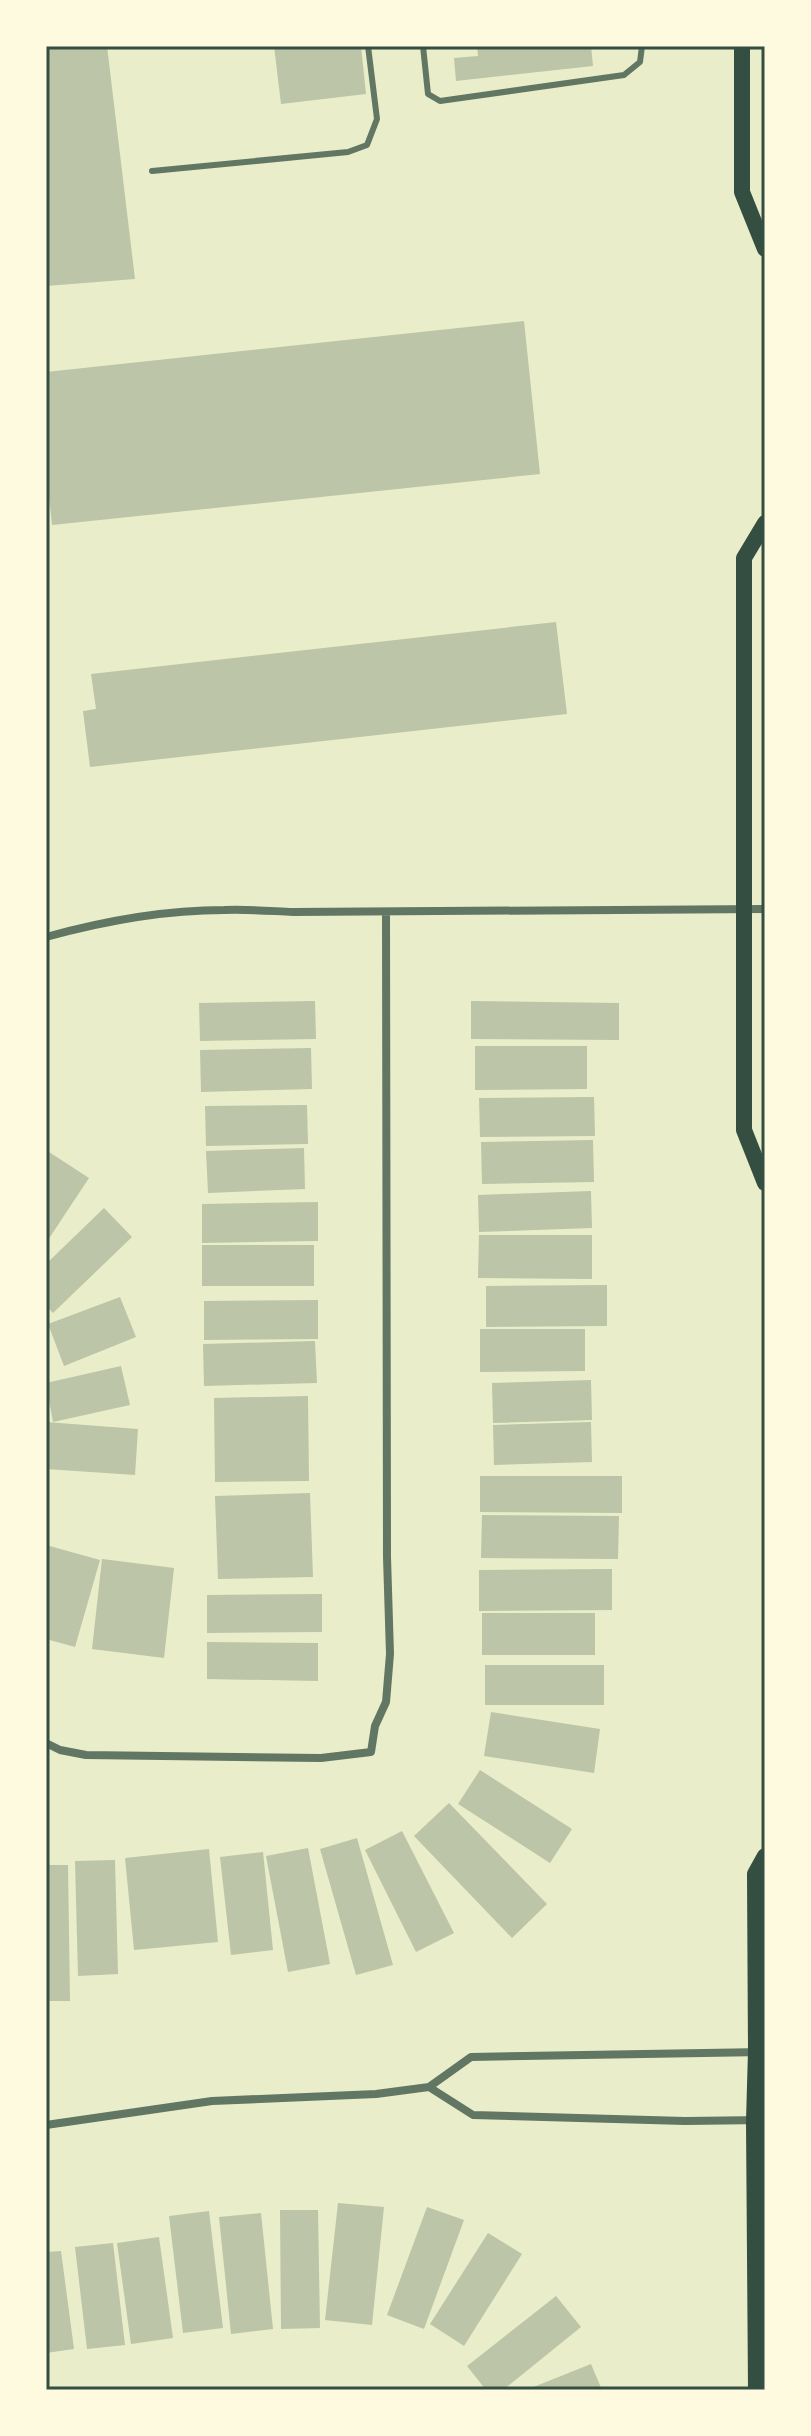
<svg xmlns="http://www.w3.org/2000/svg" width="811" height="2436" font-family="Merriweather,serif">
  <style>
    .building { fill: #bcc5a7 }
    .lines { fill: none; stroke-linecap: round; stroke-linejoin: round }
    .service { stroke: #617663; stroke-width: 6 }
    .minor { stroke: #617663; stroke-width: 8 }
    .secondary { stroke: #344e41; stroke-width: 16 }
    .neatline { fill: none; stroke: #344e41; stroke-width: 3 }
  </style>
  <rect width="100%" height="100%" fill="#e9edc9"/>
  <path class="building" d="M46,46H107L135,279L46,286Z
    M274,46H361L366,94L281,104Z
    M477,46H591L593,66L456,81L454,58L478,56Z
    M524,321L540,474L52,525L46,468V372Z
    M556,622L567,714L90,767L83,711L96,709L91,674Z
    M315,1001L316,1039L200,1041L199,1003Z
    M471,1001L619,1003V1040L471,1039Z
    M475,1046H587V1089L475,1090Z
    M311,1048L312,1089L201,1092L200,1050Z
    M594,1097L595,1136L480,1137L479,1098Z
    M307,1105L308,1144L206,1146L205,1106Z
    M593,1140L594,1182L482,1184L481,1142Z
    M304,1148L305,1189L208,1193L206,1151Z
    M49,1152L89,1178L46,1243V1157Z
    M591,1191L592,1228L479,1232L478,1195Z
    M318,1202V1241L202,1243V1204Z
    M104,1208L132,1237L53,1313L46,1306V1264Z
    M479,1235H592V1279L478,1278Z
    M202,1245H314V1286H202Z
    M607,1285V1326L486,1327V1286Z
    M120,1297L136,1337L64,1366L48,1324Z
    M318,1300V1339L204,1340V1301Z
    M480,1329H585V1371L480,1372Z
    M315,1341L317,1383L204,1386L203,1344Z
    M121,1366L130,1405L53,1422L46,1383Z
    M591,1380L592,1420L493,1423L492,1383Z
    M308,1396L309,1481L215,1482L214,1398Z
    M46,1422L138,1429L135,1475L46,1469Z
    M591,1422L592,1462L494,1465L493,1425Z
    M480,1476H622V1513L480,1512Z
    M310,1493L313,1577L218,1579L215,1496Z
    M482,1515L619,1516L618,1559L481,1558Z
    M46,1545L100,1560L75,1647L46,1639Z
    M102,1559L174,1568L164,1658L92,1649Z
    M612,1569V1610L479,1611V1570Z
    M322,1594V1632L207,1633V1595Z
    M482,1613H595V1655H482Z
    M207,1642L318,1643V1681L207,1679Z
    M485,1665H604V1705H485Z
    M491,1712L600,1729L594,1773L484,1756Z
    M480,1770L572,1829L550,1863L458,1804Z
    M449,1803L547,1904L512,1938L414,1836Z
    M402,1831L454,1933L416,1952L365,1850Z
    M357,1838L393,1965L356,1975L320,1849Z
    M308,1848L330,1964L288,1972L266,1856Z
    M209,1849L218,1942L134,1950L125,1858Z
    M263,1852L273,1950L231,1955L220,1857Z
    M115,1860L118,1974L78,1976L75,1861Z
    M46,1865H68L70,2001H46Z
    M338,2203L384,2207L372,2325L325,2320Z
    M427,2207L464,2220L424,2329L387,2315Z
    M280,2210H318L320,2328L281,2329Z
    M209,2211L223,2328L183,2333L169,2216Z
    M261,2213L273,2329L231,2334L219,2217Z
    M488,2233L522,2254L464,2346L430,2324Z
    M159,2237L173,2338L131,2344L117,2243Z
    M113,2243L125,2345L87,2349L75,2247Z
    M61,2251L74,2349L46,2353V2252Z
    M556,2296L581,2327L503,2390H486L467,2366Z
    M591,2364L602,2390H526Z"/>
  <g class="lines">
    <path class="service" d="M423,46L428,94L440,101L624,75L640,62L642,46
      M152,171L348,152L367,145L377,119L368,46"/>
    <path class="minor" d="M46,937C104,921 163,910 224,910C247,909 270,911 293,912L765,909
      M46,1743L60,1750L86,1755L321,1758L371,1752L375,1726L386,1702L390,1654L387,1557L386,912
      M429,2087L473,2115L685,2121L765,2120
      M46,2125L212,2101L376,2094L429,2087L471,2057L765,2052"/>
    <path class="secondary" d="M742,46V192L765,249
      M765,523L744,558V1130L765,1183
      M756,2390L754,2121L756,2051L755,1874L765,1856"/>
  </g>
  <rect width="811" height="2436" fill="none" stroke="#fefae0" stroke-width="96"/>
  <rect x="48" y="48" width="715" height="2340" class="neatline"/>
</svg>
